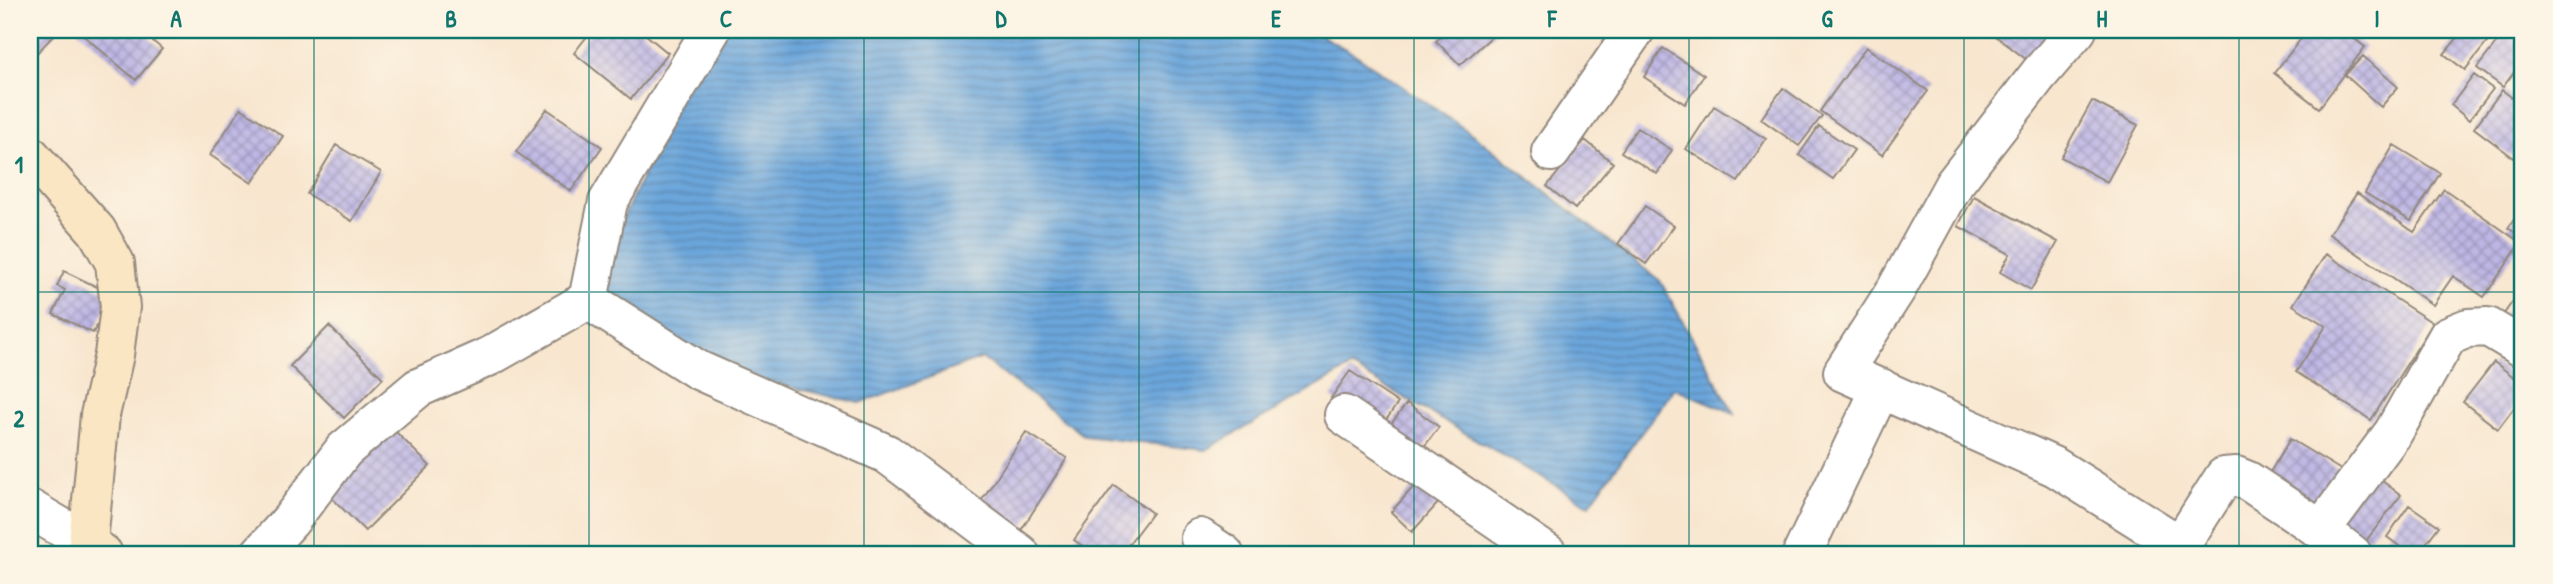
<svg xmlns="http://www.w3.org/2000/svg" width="2553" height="584" font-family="'Patrick Hand',sans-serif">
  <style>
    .water { fill: url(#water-rules); stroke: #4b6883; stroke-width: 2 }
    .building { fill: url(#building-cross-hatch) }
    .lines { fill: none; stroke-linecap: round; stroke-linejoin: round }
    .street-casing { stroke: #92887d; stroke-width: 42 }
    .secondary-casing { stroke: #92887d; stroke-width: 42 }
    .street { stroke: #fff; stroke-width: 38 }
    .secondary { stroke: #fbe6c3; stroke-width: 38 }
    .grid { fill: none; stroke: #0f766e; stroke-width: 2; stroke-opacity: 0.55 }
    .neatline { fill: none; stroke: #0f766e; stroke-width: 2.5 }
    .grid-label { font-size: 23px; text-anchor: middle; font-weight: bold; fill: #0f766e }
  </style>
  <defs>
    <pattern id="water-rules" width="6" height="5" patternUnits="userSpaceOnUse" patternTransform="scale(1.75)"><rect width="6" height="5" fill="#6ba6db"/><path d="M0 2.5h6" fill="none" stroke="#5887b2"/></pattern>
    <pattern id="building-cross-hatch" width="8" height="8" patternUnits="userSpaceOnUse" patternTransform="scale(1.75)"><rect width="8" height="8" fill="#beb7e5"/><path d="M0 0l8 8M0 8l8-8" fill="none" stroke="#9b95ba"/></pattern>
  </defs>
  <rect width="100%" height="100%" fill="#fcf5e5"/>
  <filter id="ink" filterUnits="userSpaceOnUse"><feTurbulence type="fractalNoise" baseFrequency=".0143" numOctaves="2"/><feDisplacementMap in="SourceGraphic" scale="14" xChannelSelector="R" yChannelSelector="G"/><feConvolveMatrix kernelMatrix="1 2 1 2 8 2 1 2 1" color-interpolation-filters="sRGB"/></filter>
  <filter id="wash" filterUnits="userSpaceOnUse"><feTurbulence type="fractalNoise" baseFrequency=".00686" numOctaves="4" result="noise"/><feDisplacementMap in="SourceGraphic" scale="28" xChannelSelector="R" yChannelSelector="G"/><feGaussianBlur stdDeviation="1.57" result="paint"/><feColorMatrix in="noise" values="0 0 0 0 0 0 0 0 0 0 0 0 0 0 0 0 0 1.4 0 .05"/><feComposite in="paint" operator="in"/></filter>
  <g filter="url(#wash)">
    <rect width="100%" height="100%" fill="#f8e6cf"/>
    <path class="water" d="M722,30H1311L1353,53L1475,136L1660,281L1734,413L1674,388L1589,505L1351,367L1206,450L1085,436L982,358L860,403L764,381L641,331L594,279L689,77Z"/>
    <g id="blocks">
      <path class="building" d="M30,30H59L30,60Z
        M77,30H140L162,49L136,80Z
        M592,30H640L668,53L631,99L574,53Z
        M1448,30H1499L1460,65L1436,41Z
        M1988,30H2062L2035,66Z
        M2308,30H2343L2365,47L2319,108L2274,73Z
        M2464,30H2486L2493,35L2465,70L2444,54Z
        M2505,32L2523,46V60L2503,87L2477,68Z
        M1866,47L1928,91L1882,155L1820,111Z
        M1663,48L1704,75L1685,104L1644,77Z
        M2363,56L2398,87L2381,107L2345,75Z
        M2474,75L2493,89L2469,120L2451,105Z
        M1783,88L1822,116L1799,146L1761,119Z
        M2502,90L2523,106V145L2514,158L2474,128Z
        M2092,101L2138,125L2107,182L2061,157Z
        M1714,106L1766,139L1738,182L1686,149Z
        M241,108L283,136L252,183L210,155Z
        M547,109L602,147L571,191L516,152Z
        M1819,126L1854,150L1833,179L1799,155Z
        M1637,128L1672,150L1657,174L1621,152Z
        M1585,140L1613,163L1575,209L1547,186Z
        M336,145L381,172L352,221L307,194Z
        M2394,145L2440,173L2411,221L2365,193Z
        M2444,189L2521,243L2484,297L2453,276L2433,305L2329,234L2357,193L2414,232Z
        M1974,196L2058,242L2031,290L2000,272L2010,254L1958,226Z
        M1645,206L1674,226L1646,264L1618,244Z
        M2523,207V238L2508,228Z
        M2326,254L2433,323L2371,420L2296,372L2326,326L2293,305Z
        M64,271L112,294L93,333L53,314L65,290L57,286Z
        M2523,287V334L2501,318Z
        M329,326L383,378L344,418L290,366Z
        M2494,362L2523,384V396L2498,429L2463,402Z
        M1350,371L1398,403L1379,430L1331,398Z
        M1407,403L1439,427L1417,456L1385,432Z
        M390,426L430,466L365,531L325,491Z
        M1026,432L1067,458L1020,532L978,506Z
        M2290,439L2341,470L2316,510L2266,479Z
        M2370,472L2401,495L2365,542L2336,521Z
        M1418,482L1439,502L1412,532L1391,512Z
        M1114,485L1152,513L1121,554H1094L1074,540Z
        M2409,505L2439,526L2418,554H2410L2387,537Z"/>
    </g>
  </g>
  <g filter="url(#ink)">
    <use href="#blocks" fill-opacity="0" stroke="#92887d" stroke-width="2"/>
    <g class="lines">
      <defs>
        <path id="street" d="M711,30L608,202L588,300L698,370L887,454L1020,554
          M2077,30L2039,74L1954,184L1897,288L1843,372L2055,467L2181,546
          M1551,152L1635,30
          M1344,415L1548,554
          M30,509L88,543L83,554
          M2321,530L2393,433L2448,336L2468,328L2488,327L2523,348
          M1200,538L1224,554
          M260,554L290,521L344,450L418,388L490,356L588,300
          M1802,554L1881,388
          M2175,554L2224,477L2236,476L2248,481L2321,530L2352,554"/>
        <path id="secondary" d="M30,155L97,231L115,263L120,307L114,355L100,415L88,543L103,554"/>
      </defs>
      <use href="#street" class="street-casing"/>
      <use href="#secondary" class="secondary-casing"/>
      <use href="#street" class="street"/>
      <use href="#secondary" class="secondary"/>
    </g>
  </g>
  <path class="grid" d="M314,30V554M589,30V554M864,30V554M1139,30V554M1414,30V554M1689,30V554M1964,30V554M2239,30V554M30,292H2523"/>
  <rect width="2553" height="584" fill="none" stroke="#fcf5e5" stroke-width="77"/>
  <rect x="38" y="38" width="2476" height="508" class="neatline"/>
  <g class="grid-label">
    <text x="176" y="27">A</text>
    <text x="451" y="27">B</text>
    <text x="726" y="27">C</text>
    <text x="1001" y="27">D</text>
    <text x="1276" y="27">E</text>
    <text x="1552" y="27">F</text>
    <text x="1827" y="27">G</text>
    <text x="2102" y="27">H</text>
    <text x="2377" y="27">I</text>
    <text x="19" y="173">1</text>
    <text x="19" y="427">2</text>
  </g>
</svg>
